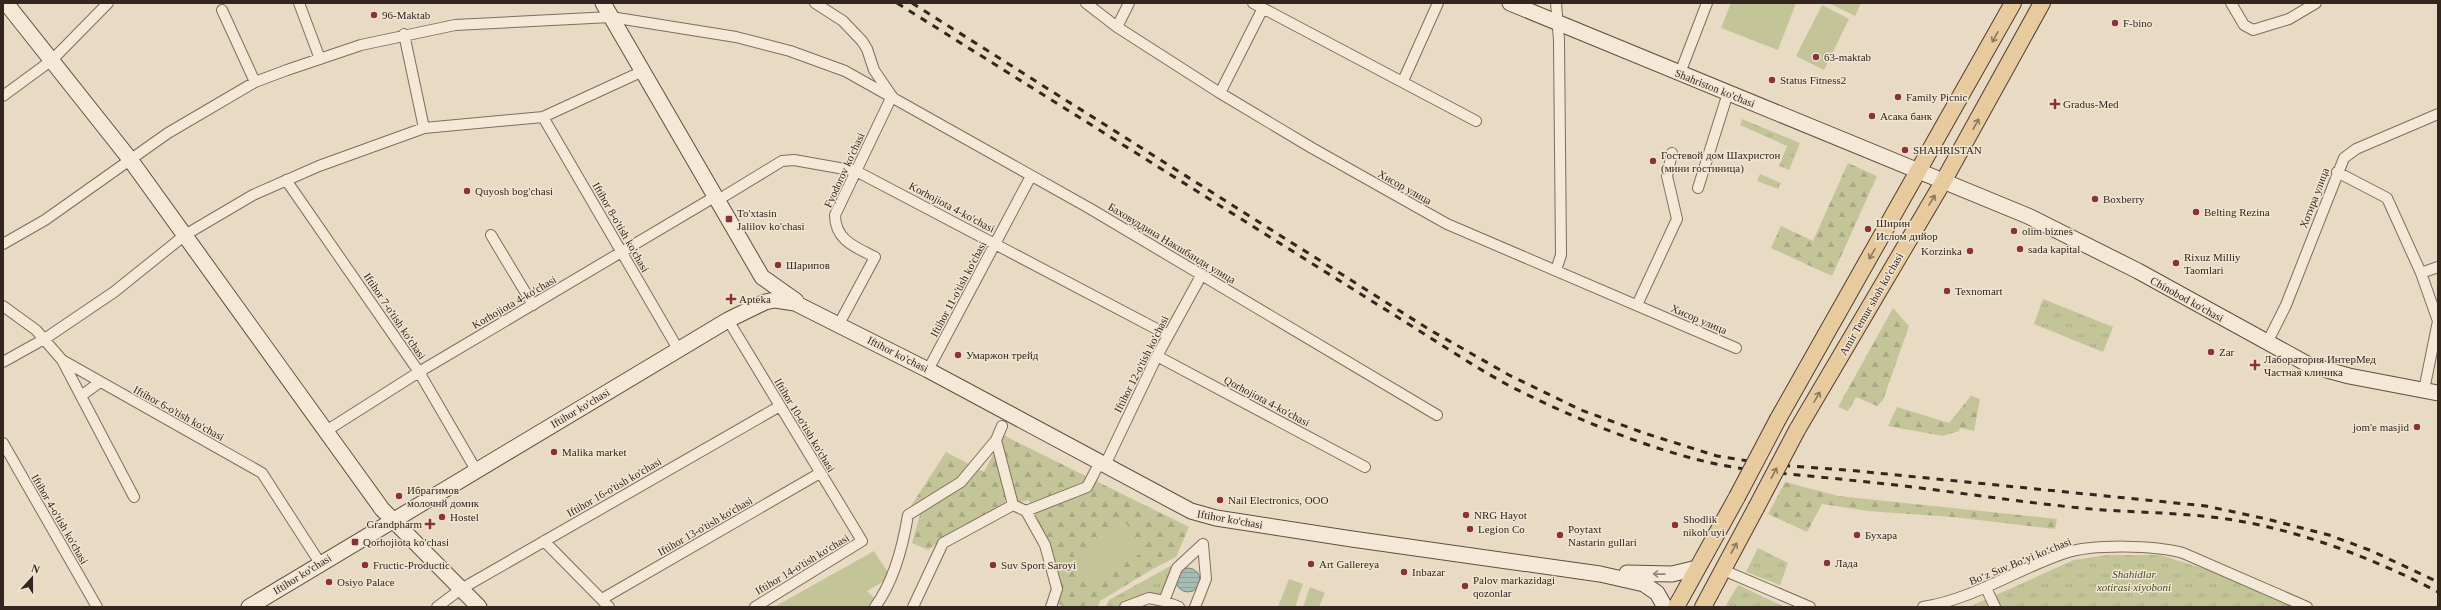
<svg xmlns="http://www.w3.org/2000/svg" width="2441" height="610" font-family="'Times New Roman',serif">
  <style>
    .grass { fill: url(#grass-tufts) }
    .forest { fill: url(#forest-firs) }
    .pitch { fill: #c3c599 }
    .water { fill: url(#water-rules); stroke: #6d8880 }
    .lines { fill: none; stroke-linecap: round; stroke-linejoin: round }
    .street-casing { stroke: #806d5c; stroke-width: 12 }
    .secondary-casing { stroke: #624e3f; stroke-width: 17 }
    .primary-casing { stroke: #4f3c30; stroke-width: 18 }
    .street { stroke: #f4e9d6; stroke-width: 10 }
    .secondary { stroke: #f4e9d6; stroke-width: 15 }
    .primary { stroke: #e7cb9f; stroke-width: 16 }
    .rail { stroke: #32261f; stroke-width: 3; stroke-dasharray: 7 7; stroke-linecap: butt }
    .primary-bridge-casing { stroke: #4f3c30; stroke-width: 18; stroke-linecap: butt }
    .primary-bridge { stroke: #e7cb9f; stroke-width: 16 }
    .oneway { stroke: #8c785f }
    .oneway2 { stroke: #93887a }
    .poi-dot { fill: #88333b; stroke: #f1e5d2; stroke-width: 1.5 }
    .labels { text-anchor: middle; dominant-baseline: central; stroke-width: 3; stroke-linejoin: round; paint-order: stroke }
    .poi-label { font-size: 11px; fill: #32261f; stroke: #f1e5d2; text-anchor: start }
    .street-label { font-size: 11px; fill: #32261f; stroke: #f1e5d2 }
    .park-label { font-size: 11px; font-style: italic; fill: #464c28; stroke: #f1e5d2 }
  </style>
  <defs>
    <pattern id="grass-tufts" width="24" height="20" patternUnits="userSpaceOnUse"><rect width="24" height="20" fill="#c3c599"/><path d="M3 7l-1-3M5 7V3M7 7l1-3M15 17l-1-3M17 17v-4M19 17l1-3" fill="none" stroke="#a8a983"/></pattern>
    <pattern id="forest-firs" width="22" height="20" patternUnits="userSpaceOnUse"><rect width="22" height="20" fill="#c3c599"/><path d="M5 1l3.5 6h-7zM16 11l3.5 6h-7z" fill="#a8a983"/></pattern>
    <pattern id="water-rules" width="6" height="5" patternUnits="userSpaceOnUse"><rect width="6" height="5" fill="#a5bcb3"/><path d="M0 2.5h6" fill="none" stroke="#8ea19a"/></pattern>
  </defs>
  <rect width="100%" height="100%" fill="#e8dac3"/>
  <path class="grass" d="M1742,119L1800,143L1789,170L1779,166L1787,146L1740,125Z
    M1760,174L1781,183L1778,189L1757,181Z
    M2043,299L2113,327L2103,352L2034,324Z
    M1758,548L1788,563L1780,585L1746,572Z
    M2107,555H2160L2205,569L2298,607H1969L2074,560Z
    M1174,564L1161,598L1125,603L1118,607H1106L1109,600Z
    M1738,585L1785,607H1725Z"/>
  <path class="forest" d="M1848,163L1877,176L1832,276L1771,248L1781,226L1813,241Z
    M1893,308L1909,326L1883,400L1877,406L1856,397L1848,411L1838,407Z
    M1971,396L1980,399L1974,431L1960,428L1959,431L1943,436L1888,426L1897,407L1949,423Z
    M1003,435L1189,527L1176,557L1151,570L1100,601L1098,607H1065L1056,603L1043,532L1029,500L1018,503L1012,495L1005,498V502L943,538L928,550L912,543L921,511L911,506L946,452L984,472Z
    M1785,482L1838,496L2057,519L2055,529L1953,517L1868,511L1822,504L1807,532L1768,514Z"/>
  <path class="pitch" d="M1731,3H1796L1778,50L1721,28Z
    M1829,3H1861L1855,16Z
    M1822,5L1849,19L1824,70L1796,56Z
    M1126,523L1143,552L1091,583L1073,554Z
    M874,551L891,577L867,591L884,607H774Z
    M1289,579L1303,584L1295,607H1278Z
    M1310,587L1325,593L1319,607H1303Z"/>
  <path class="water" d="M1176 580a12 12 0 1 1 24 0a12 12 0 1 1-24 0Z"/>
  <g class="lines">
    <defs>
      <path id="street" d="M299,3L320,59
        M815,3L843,21L862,41L867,49L874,70L891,95
        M1086,3L1117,27L1220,93L1312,148L1447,224L1736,348
        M1253,3L1476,121
        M2231,3L2244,25L2253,30L2289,19L2316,3
        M222,10L255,82
        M1117,27L1129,3
        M404,34L424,128
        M1680,73L1707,3
        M1403,81L1438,3
        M1220,93L1263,8
        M3,96L52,60L108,3
        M543,117L678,349
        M2337,172L2387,198L2421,273L2438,321L2424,390
        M286,180L419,372L476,470
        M1698,188L1728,93
        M718,200L782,161L794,160L856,171L1168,335
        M491,235L533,305
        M3,244L45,220L168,133L255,82L287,70L361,45L455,25L611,17L736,37L790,51L845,71L1089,208L1437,415
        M1556,270L1561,255L1559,40L1556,3
        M2421,273L2438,267
        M1637,305L1677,219L1667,176L1672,153
        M3,306L36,330L62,360L262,473L320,563
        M728,320L862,541L755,607
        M839,324L875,257C855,247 835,240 835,215L892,96
        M2267,343L2286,305L2344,158L2356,149L2438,114
        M1157,356L1365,467
        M62,360L134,497
        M3,362L46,338L114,292L185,235L253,195L319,166L424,128L543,117L643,71
        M928,370L1031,176
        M81,396L100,382
        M1002,426L996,440L1013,505L1026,511L1087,487L1100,462
        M326,431L419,372L716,196
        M3,443L97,607
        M1105,465L1157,356L1202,274
        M1026,511L1045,545L1057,589L1051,607
        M544,541L609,607
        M1723,570L1810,607
        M1986,588L1995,607
        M602,599L820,473
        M1164,601L1179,607
        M437,607L461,589L780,406
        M875,607C894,581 903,546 908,515L961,482L996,440
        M913,607L943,543L1013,505
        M1125,607L1149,598L1164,601L1177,568L1203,544
        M1195,607L1206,579L1203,544
        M1923,607C1974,599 2017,569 2065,553C2093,544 2154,545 2183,553L2307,607"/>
      <path id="secondary" d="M6,3L129,158L382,509L479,607
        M603,3L762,277L796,301
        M1510,3L2028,216L2138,271L2309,365L2349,376L2438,393
        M1627,573L1672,574L1697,568
        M249,607L728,320L765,302L775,300L795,303L928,370L1191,511L1216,518L1352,539L1600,574L1644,584L1657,593L1665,607"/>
      <path id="primary" d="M1778,419L2013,3
        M1797,430L1943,182L2042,3
        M1676,607L1737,497
        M1703,607L1756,508"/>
    </defs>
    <use href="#street" class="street-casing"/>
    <use href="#secondary" class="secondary-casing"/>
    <use href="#primary" class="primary-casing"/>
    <use href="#street" class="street"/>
    <use href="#secondary" class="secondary"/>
    <use href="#primary" class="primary"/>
    <path class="rail" d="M897,3L1426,335C1453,352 1480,370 1508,385C1570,417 1652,451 1721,465C1763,473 1805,475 1848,480C1925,487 2002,500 2080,508C2120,512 2161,512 2202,516C2281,523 2368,555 2438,592
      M912,3L1430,330L1509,375L1581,410L1644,433L1717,456L1774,465L1847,470L2206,506L2267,519L2329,535L2372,551L2438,582"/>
    <defs>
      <path id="primary-bridge" d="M1737,497L1778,419
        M1756,508L1797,430"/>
    </defs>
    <use href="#primary-bridge" class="primary-bridge-casing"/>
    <use href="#primary-bridge" class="primary-bridge"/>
  </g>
  <defs><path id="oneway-shaft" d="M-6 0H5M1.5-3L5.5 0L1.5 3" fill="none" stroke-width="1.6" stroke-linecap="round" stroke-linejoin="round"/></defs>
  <g class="oneway">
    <use href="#oneway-shaft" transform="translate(1995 37) rotate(119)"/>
    <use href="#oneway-shaft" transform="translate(1976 124) rotate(-61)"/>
    <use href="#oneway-shaft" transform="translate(1932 200) rotate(-59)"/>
    <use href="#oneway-shaft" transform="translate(1872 254) rotate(120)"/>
    <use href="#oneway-shaft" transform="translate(1817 397) rotate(-60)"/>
    <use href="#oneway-shaft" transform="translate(1774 473) rotate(-62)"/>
    <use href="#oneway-shaft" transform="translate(1734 548) rotate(-61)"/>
  </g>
  <use class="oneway2" href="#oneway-shaft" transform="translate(1659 574) rotate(-179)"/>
  <g class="poi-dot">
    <circle cx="374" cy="15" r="4"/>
    <circle cx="2115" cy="23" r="4"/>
    <circle cx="1816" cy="57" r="4"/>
    <circle cx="1772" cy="80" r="4"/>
    <circle cx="1898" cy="97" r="4"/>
    <path d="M2053 98h4v4h4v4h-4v4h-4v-4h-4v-4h4z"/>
    <circle cx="1872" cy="116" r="4"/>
    <circle cx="1905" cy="150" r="4"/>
    <circle cx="1653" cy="161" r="4"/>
    <circle cx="467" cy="191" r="4"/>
    <circle cx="2095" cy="199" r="4"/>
    <circle cx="2196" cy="212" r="4"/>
    <rect x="725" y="215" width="8" height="8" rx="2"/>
    <circle cx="1868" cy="229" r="4"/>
    <circle cx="2014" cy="231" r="4"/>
    <circle cx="2020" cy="249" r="4"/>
    <circle cx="1970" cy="251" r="4"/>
    <circle cx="2176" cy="263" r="4"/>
    <circle cx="778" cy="265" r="4"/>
    <circle cx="1947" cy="291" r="4"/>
    <path d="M729 293h4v4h4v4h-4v4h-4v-4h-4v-4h4z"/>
    <circle cx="2211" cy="352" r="4"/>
    <circle cx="958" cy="355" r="4"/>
    <path d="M2253 359h4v4h4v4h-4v4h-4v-4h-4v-4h4z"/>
    <circle cx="2417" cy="427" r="4"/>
    <circle cx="554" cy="452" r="4"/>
    <circle cx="399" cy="496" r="4"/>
    <circle cx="1220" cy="500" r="4"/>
    <circle cx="1466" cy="515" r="4"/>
    <circle cx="442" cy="517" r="4"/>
    <path d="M428 518h4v4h4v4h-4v4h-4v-4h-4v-4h4z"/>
    <circle cx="1675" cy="525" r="4"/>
    <circle cx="1470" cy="529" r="4"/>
    <circle cx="1560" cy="535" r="4"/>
    <circle cx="1857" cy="535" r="4"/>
    <rect x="351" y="538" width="8" height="8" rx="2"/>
    <circle cx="1827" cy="563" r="4"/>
    <circle cx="1311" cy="564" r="4"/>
    <circle cx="365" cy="565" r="4"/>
    <circle cx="993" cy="565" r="4"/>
    <circle cx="1404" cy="572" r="4"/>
    <circle cx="329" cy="582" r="4"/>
    <circle cx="1465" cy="586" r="4"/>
  </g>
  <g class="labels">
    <g class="poi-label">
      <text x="382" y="15">96-Maktab</text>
      <text x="2123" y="23">F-bino</text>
      <text x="1824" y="57">63-maktab</text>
      <text x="1780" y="80">Status Fitness2</text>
      <text x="1906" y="97">Family Picnic</text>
      <text x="2063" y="104">Gradus-Med</text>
      <text x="1880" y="116">Асака банк</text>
      <text x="1913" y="150">SHAHRISTAN</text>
      <text x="1661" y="155">Гостевой дом Шахристон<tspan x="1661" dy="13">(мини гостиница)</tspan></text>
      <text x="475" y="191">Quyosh bog'chasi</text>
      <text x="2103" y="199">Boxberry</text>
      <text x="2204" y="212">Belting Rezina</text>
      <text x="737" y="213">To'xtasin<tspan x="737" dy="13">Jalilov ko'chasi</tspan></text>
      <text x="1876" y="223">Ширин<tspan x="1876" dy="13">Ислом дийор</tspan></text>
      <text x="2022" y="231">olim biznes</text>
      <text x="2028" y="249">sada kapital</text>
      <text x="1962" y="251" text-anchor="end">Korzinka</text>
      <text x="2184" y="257">Rixuz Milliy<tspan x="2184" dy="13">Taomlari</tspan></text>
      <text x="786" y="265">Шарипов</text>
      <text x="1955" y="291">Texnomart</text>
      <text x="739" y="299">Apteka</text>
      <text x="2219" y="352">Zar</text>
      <text x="966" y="355">Умаржон трейд</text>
      <text x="2264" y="359">Лаборатория ИнтерМед<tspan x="2264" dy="13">Частная клиника</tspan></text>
      <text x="2409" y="427" text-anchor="end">jom'e masjid</text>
      <text x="562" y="452">Malika market</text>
      <text x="407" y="490">Ибрагимов<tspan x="407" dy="13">молочнй домик</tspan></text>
      <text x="1228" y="500">Nail Electronics, ООО</text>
      <text x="1474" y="515">NRG Hayot</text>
      <text x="450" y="517">Hostel</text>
      <text x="1683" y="519">Shodlik<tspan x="1683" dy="13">nikoh uyi</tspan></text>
      <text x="422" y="524" text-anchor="end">Grandpharm</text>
      <text x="1478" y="529">Legion Co</text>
      <text x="1568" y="529">Poytaxt<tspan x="1568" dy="13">Nastarin gullari</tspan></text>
      <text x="1865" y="535">Бухара</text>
      <text x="363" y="542">Qorhojiota ko'chasi</text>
      <text x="1835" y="563">Лада</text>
      <text x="1319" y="564">Art Gallereya</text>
      <text x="373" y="565">Fructic-Productic</text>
      <text x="1001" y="565">Suv Sport Saroyi</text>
      <text x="1412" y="572">Inbazar</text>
      <text x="1473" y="580">Palov markazidagi<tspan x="1473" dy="13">qozonlar</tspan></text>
      <text x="337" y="582">Osiyo Palace</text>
    </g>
    <g class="street-label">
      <text transform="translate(1715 88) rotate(22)">Shahriston ko'chasi</text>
      <text transform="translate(844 170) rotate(-65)">Fyodorov ko'chasi</text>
      <text transform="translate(1405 187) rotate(29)">Хисор улица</text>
      <text transform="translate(2314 198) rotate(-69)">Хотира улица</text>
      <text transform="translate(952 207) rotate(28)">Korhojiota 4-ko'chasi</text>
      <text transform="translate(621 227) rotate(60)">Iftihor 8-o'tish ko'chasi</text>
      <text transform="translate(1172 243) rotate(31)">Баховуддина Накшбанди улица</text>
      <text transform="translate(958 289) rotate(-62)">Iftihor 11-o'tish ko'chasi</text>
      <text transform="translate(2187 299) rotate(29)">Chinobod ko'chasi</text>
      <text transform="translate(514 302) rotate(-30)">Korhojiota 4-ko'chasi</text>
      <text transform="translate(1871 304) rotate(-60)">Amir Temur shoh ko'chasi</text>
      <text transform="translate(395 316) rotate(56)">Iftihor 7-o'tish ko'chasi</text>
      <text transform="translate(1699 319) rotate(23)">Хисор улица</text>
      <text transform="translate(898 354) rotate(27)">Iftihor ko'chasi</text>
      <text transform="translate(1141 364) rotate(-63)">Iftihor 12-o'tish ko'chasi</text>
      <text transform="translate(1267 401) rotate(28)">Qorhojiota 4-ko'chasi</text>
      <text transform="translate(580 408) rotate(-31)">Iftihor ko'chasi</text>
      <text transform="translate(179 413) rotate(29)">Iftihor 6-o'tish ko'chasi</text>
      <text transform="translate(805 425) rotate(59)">Iftihor 10-o'tish ko'chasi</text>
      <text transform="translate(614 487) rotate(-30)">Iftihor 16-o'tish ko'chasi</text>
      <text transform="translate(60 519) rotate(60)">Iftihor 4-o'tish ko'chasi</text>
      <text transform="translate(1230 519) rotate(10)">Iftihor ko'chasi</text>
      <text transform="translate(705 526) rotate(-30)">Iftihor 13-o'tish ko'chasi</text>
      <text transform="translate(2020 561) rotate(-22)">Boʻz Suv Boʻyi koʻchasi</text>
      <text transform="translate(802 564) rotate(-31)">Iftihor 14-o'tish ko'chasi</text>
      <text transform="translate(302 574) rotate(-32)">Iftihor ko'chasi</text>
    </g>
    <g class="park-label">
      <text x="2134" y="574">Shahidlar<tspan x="2134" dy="13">xotirasi xiyoboni</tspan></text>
    </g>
  </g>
  <rect width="2441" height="610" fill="none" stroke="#32261f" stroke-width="8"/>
  <g transform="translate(32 578) rotate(21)" stroke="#f1e5d2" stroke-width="3" paint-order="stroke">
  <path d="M0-3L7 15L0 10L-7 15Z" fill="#32261f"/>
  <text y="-6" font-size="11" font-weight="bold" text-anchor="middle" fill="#32261f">N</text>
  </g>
</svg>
